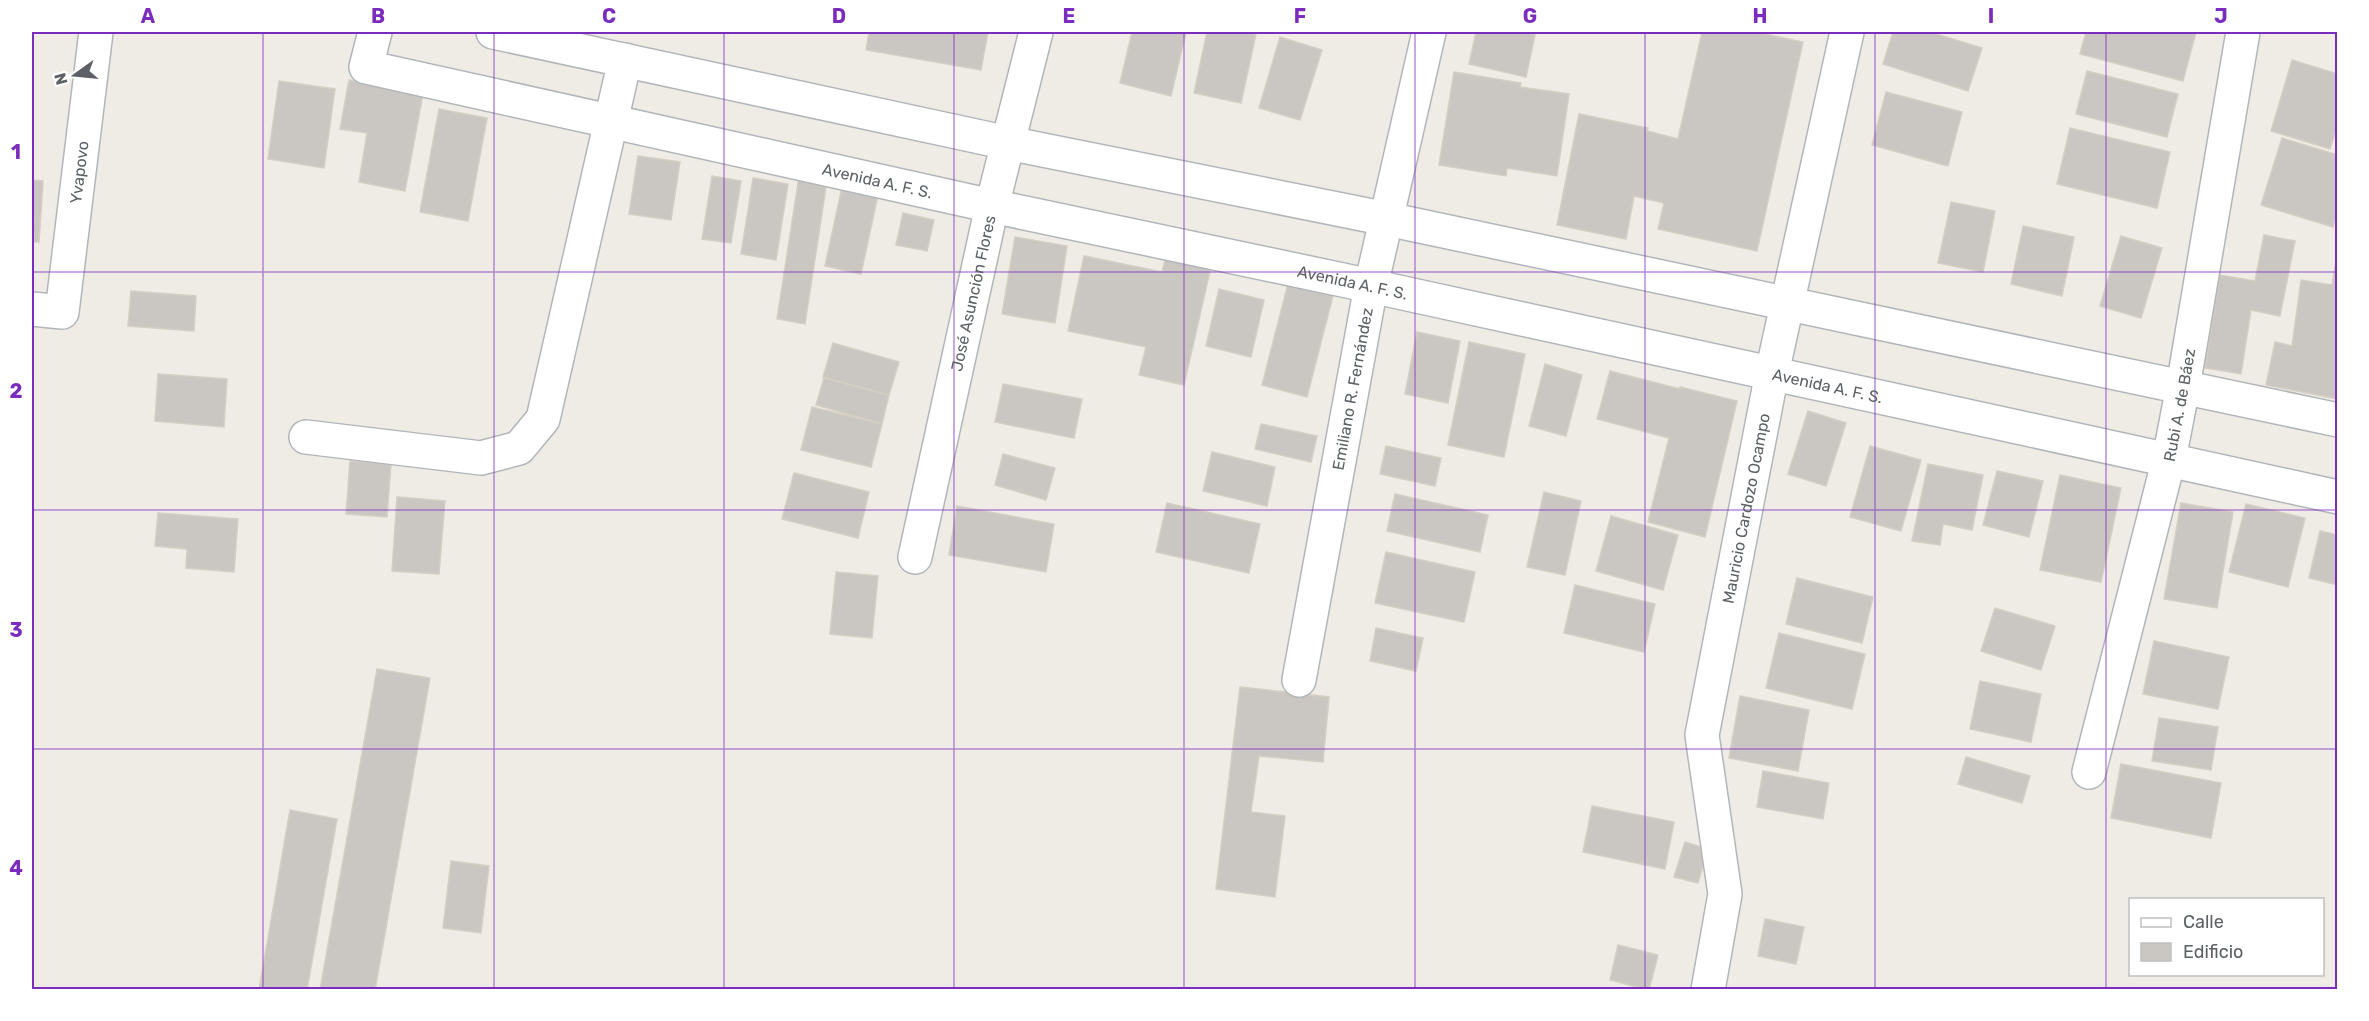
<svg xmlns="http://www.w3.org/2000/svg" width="2369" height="1021" font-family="Rubik,sans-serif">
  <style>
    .building { fill: #cac7c2; stroke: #d4cec3; stroke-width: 1.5 }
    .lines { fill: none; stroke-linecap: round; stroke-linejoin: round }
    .minor-casing { stroke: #b2b6ba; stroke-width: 36 }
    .minor { stroke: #fff; stroke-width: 33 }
    .grid { fill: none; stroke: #7b2cbf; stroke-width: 1.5; stroke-opacity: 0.55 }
    .labels { text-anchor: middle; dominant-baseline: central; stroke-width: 4.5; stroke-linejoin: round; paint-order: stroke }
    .street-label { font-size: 16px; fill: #5d6165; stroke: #fff }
    .neatline { fill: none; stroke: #7b2cbf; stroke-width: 2 }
    .grid-label { font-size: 20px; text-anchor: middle; font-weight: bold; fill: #7b2cbf }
  </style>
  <rect width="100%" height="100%" fill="#efece5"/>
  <path class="building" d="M869,32H988L981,70L866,50Z
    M1132,32H1186L1171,96L1120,83Z
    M1207,32H1244L1256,34L1241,103L1194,93Z
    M1476,32H1523L1535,35L1526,77L1469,64Z
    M1702,32H1755L1803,42L1757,251L1658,229L1664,203L1634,196L1626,239L1557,225L1579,114L1648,128L1647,131L1678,139Z
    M1893,32H1930L1982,48L1968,91L1883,64Z
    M2086,32H2196L2183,81L2080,54Z
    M1280,37L1322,50L1300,120L1259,108Z
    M2292,60L2338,74V124L2330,149L2271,131Z
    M2087,71L2178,94L2167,137L2076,114Z
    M1454,72L1521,83L1520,87L1569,94L1557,176L1507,168L1506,176L1439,165Z
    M349,80L423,94L405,191L359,182L367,133L340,129Z
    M279,81L335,89L324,168L268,159Z
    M1886,92L1962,112L1948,166L1872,145Z
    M439,109L487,118L468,221L420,212Z
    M2070,128L2170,152L2157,208L2057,184Z
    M2282,138L2338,155V210L2333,227L2261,205Z
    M638,156L680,162L671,220L629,214Z
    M712,176L741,181L731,243L702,239Z
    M799,177L827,181L805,324L777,319Z
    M753,178L788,184L776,260L741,254Z
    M32,180L43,181L39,242H32Z
    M842,187L878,195L861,274L825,266Z
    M1951,202L1995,211L1983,272L1938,263Z
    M903,213L934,220L927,251L896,245Z
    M2023,226L2074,237L2062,296L2011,284Z
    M2264,235L2295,241L2280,316L2251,310L2241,374L2205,368L2220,275L2255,281Z
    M2121,236L2162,248L2141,318L2100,306Z
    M1015,237L1067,246L1055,323L1002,314Z
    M1168,248L1213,258L1184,385L1139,375L1146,347L1068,331L1084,256L1162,272Z
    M2338,249V399L2266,385L2275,342L2292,346L2301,280L2332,285Z
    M1291,272L1336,284L1307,397L1262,385Z
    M1219,289L1264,300L1251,357L1206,346Z
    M131,291L196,296L194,331L128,326Z
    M1417,332L1460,341L1448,403L1405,394Z
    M1469,342L1525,354L1504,457L1448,445Z
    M833,343L899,362L889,395L823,377Z
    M1545,364L1582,375L1566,436L1529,426Z
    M1610,371L1680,389V387L1737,401L1705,537L1648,522L1669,438L1597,419Z
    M158,374L227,379L224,427L155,421Z
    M824,378L889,395L882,424L816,405Z
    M1003,384L1082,399L1074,438L995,422Z
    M812,407L882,424L871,467L801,450Z
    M1808,411L1846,423L1826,486L1788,474Z
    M1261,424L1317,436L1311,462L1255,449Z
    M1386,446L1441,458L1435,486L1380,474Z
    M1870,446L1921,460L1901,531L1850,517Z
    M1212,452L1275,467L1267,506L1203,491Z
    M1003,454L1055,468L1046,500L995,485Z
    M350,461L391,464L387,517L346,514Z
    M1928,464L1983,475L1972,530L1943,524L1940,545L1912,541Z
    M1997,471L2043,481L2029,537L1983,525Z
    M794,473L869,492L858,538L782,519Z
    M2060,475L2121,488L2101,582L2040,570Z
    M1544,492L1581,501L1565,575L1527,567Z
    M1395,494L1488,515L1480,552L1387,531Z
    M397,497L445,501L439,574L392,571Z
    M1167,503L1260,524L1249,573L1156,552Z
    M2181,503L2233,512L2217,608L2164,599Z
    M2246,504L2305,518L2288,587L2229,572Z
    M957,506L1054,524L1046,572L949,555Z
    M158,513L238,519L234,572L186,568L187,549L155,546Z
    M1611,516L1678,535L1663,590L1596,571Z
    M2320,531L2338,535V585L2309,578Z
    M1386,552L1475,572L1464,622L1375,603Z
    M836,572L878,576L872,638L830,634Z
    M1797,578L1873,597L1862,643L1786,624Z
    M1575,585L1655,604L1644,652L1564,633Z
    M1995,608L2055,626L2041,670L1981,651Z
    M1376,628L1423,638L1416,671L1370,661Z
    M1779,633L1865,654L1852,709L1766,688Z
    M2154,641L2229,657L2218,709L2143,694Z
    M377,669L430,678L375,990H320Z
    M1980,681L2041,694L2031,742L1970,729Z
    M1240,687L1329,697L1323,762L1259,756L1251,812L1285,816L1275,897L1216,889Z
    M1740,696L1809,710L1798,771L1729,758Z
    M2159,718L2218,727L2211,770L2152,761Z
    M1966,757L2030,776L2022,803L1958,784Z
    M2121,764L2221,783L2211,838L2111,818Z
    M1763,771L1829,783L1823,819L1757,807Z
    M1592,806L1674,822L1665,869L1583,852Z
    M290,810L337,819L307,990H259Z
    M1685,842L1708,849L1698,883L1674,877Z
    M451,861L489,866L481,933L443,928Z
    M1765,919L1804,927L1796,964L1758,956Z
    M1618,945L1658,955L1649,990L1610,980Z"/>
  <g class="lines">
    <defs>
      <g id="minor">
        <path id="s1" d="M375,32L366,67L992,206L1371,286L2338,497"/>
        <path d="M493,32L1008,143L1387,219L2338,420"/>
        <path id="s2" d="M32,309L62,312L96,32"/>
        <path d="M306,437L481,458L519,448L543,419L625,60"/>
        <path id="s3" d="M915,557L992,206L1036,32"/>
        <path id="s4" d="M1299,680L1371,286L1429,32"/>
        <path id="s5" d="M2089,772L2169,459L2183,387L2243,32"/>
        <path id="s6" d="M1708,990L1725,894L1702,735L1772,373L1847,32"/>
      </g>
    </defs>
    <use href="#minor" class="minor-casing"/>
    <use href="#minor" class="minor"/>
  </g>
  <path class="grid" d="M263,32V990M494,32V990M724,32V990M954,32V990M1184,32V990M1415,32V990M1645,32V990M1875,32V990M2106,32V990M32,272H2338M32,510H2338M32,749H2338"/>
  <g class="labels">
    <g class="street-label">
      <text stroke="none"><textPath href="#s2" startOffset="171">Yvapovo</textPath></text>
      <text stroke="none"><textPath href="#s1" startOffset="560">Avenida A. F. S.</textPath></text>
      <text stroke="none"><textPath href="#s1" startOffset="1046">Avenida A. F. S.</textPath></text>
      <text stroke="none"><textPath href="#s3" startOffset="270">José Asunción Flores</textPath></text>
      <text stroke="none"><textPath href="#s1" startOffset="1532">Avenida A. F. S.</textPath></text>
      <text stroke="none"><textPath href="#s4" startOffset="296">Emiliano R. Fernández</textPath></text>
      <text stroke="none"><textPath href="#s5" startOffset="378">Rubi A. de Báez</textPath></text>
      <text stroke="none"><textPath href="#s6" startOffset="489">Mauricio Cardozo Ocampo</textPath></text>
    </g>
  </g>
  <rect width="2369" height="1021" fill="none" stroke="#ffffff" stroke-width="66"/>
  <rect x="2129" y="898" width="195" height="78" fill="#ffffff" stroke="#bec0c1" stroke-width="1.5"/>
  <rect x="2141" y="918" width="30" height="9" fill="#ffffff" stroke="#bec0c1" stroke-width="1.5"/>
  <text x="2183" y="928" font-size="18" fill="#5d6165">Calle</text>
  <rect x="2141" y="943" width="30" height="18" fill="#cac7c2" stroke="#bec0c1" stroke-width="1.5"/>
  <text x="2183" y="958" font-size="18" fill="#5d6165">Edificio</text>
  <g transform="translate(75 75) rotate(255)" stroke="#ffffff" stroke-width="4.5" paint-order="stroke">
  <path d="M0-4.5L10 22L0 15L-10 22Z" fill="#5d6165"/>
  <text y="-9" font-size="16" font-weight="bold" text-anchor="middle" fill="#5d6165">N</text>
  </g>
  <rect x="33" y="33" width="2303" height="955" class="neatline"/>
  <g class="grid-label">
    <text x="148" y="23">A</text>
    <text x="378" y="23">B</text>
    <text x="609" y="23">C</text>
    <text x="839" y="23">D</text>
    <text x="1069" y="23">E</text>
    <text x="1300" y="23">F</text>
    <text x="1530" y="23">G</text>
    <text x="1760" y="23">H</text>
    <text x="1991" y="23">I</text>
    <text x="2221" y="23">J</text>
    <text x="16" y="159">1</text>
    <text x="16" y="398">2</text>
    <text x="16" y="637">3</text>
    <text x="16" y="875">4</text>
  </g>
</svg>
